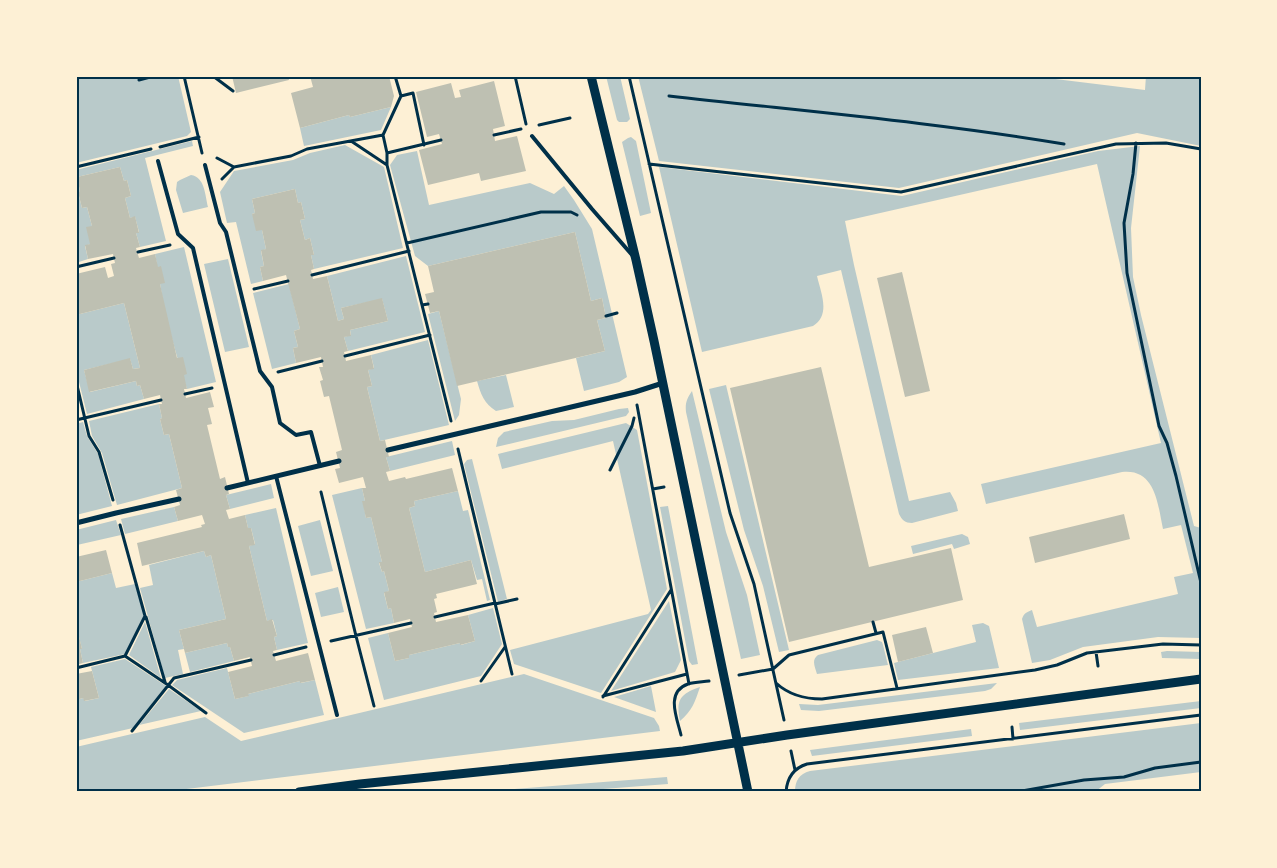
<svg xmlns="http://www.w3.org/2000/svg" width="1277" height="868" font-family="'PT Sans',sans-serif">
  <style>
    .green { fill: #b9caca }
    .building { fill: #bec0b2 }
    .lines { fill: none; stroke-linecap: round; stroke-linejoin: round }
    .path { stroke: #003049; stroke-width: 3 }
    .service { stroke: #003049; stroke-width: 4 }
    .minor { stroke: #003049; stroke-width: 5 }
    .tertiary { stroke: #003049; stroke-width: 9 }
    .neatline { fill: none; stroke: #003049; stroke-width: 2 }
  </style>
  <rect width="100%" height="100%" fill="#fdf0d5"/>
  <path class="green" d="M76,76H178L191,132L187,136L76,163Z
    M606,76H620L630,119L627,122H619L617,120Z
    M638,76H1031L1145,90L1146,76H1201V146L1137,133L899,188L659,161Z
    M391,107L381,130L304,146L300,128L349,115L350,117Z
    M631,137L636,141L651,213L640,216L622,142L628,138Z
    M192,141L193,146L145,158L166,241L140,247L136,233L139,232L135,217L130,218L125,198L131,196L127,180L124,181L120,167L77,177L80,191L78,192L82,208L87,207L92,226L90,244L85,246L88,259L76,263V170Z
    M345,145L384,167L403,248L314,269L311,255H314L310,238L305,240L300,220L305,219L301,202L298,203L295,189L252,199L255,213L252,214L262,230L266,249L261,251L264,266L260,267L263,281L251,284L236,222L227,223L220,192L234,171L293,160L310,153Z
    M1140,146L1131,228L1133,277L1141,315L1194,526L1201,528V638L1158,637L1083,647L1050,660L1032,663L1022,619C1024,613 1027,612 1032,610L1037,627L1178,594L1174,577L1193,573L1181,525L1163,529C1158,506 1156,468 1122,472L986,504L981,484L1161,443L1097,164L845,221L854,265L909,501L950,492L956,503L958,511L912,523C905,523 902,520 899,514L841,270L817,276C821,293 831,315 813,326L702,352L659,167L902,196L1098,151Z
    M417,151L429,205L530,183L554,194L564,186L574,200L592,229L627,377L619,382L584,391L576,358L605,351L597,320L606,318L602,298L591,301L575,232L428,266L415,256L390,165L397,155Z
    M191,175C205,177 205,195 208,207L183,213L176,190L177,182L180,180Z
    M184,247L216,382L187,389C176,355 166,320 160,284C158,274 157,264 155,254Z
    M406,256L425,332L348,351L344,337L351,335L350,330L388,321L382,299L341,308L344,319L338,321L327,276Z
    M228,259L249,347L225,352L204,264Z
    M289,284L300,329L294,331L298,347L293,348L296,363L272,369L253,293Z
    M124,303L140,368L133,369L130,359L84,370L90,392L136,381L137,386L140,385L144,399L87,414L76,370V315Z
    M439,311L461,399L459,415L455,421L428,314Z
    M428,340L449,425L380,441L367,387L372,386L368,370L374,368L371,355Z
    M506,375L514,407L496,411C484,403 481,395 477,381Z
    M726,385L789,650L779,652L763,586L744,530L709,389Z
    M692,391L726,532L747,595L760,655L741,659L686,412C685,403 687,398 692,391Z
    M159,404L162,418L160,419L164,435L169,434L182,488L117,505L102,453L92,436L89,421Z
    M628,408L629,412L626,416L496,447L498,438L504,432L552,421L574,420L619,409Z
    M83,422L87,436L98,454L112,506L76,515V424Z
    M626,423L637,430L667,589L601,693L514,664L510,650L648,614L651,610L613,441L502,469L498,454Z
    M452,441L455,455L390,471L386,457Z
    M472,459L507,599L498,602L464,464L467,460Z
    M271,484L274,498L230,509L226,495Z
    M362,488L365,501H363L366,518L371,517L382,562L379,563L382,572L384,571L389,591L384,593L388,609L391,608L394,623L366,629L332,495Z
    M458,491L463,511L468,510L490,600L487,601L482,579L477,580L471,560L425,572L409,508L415,506L414,501Z
    M668,506L698,664L692,665L689,661L660,507Z
    M174,507L178,521L125,534L121,519Z
    M276,508L308,643L277,650L274,637L277,636L273,620L267,621L249,546L255,544L251,528H248L245,515Z
    M116,520L121,535L77,545L76,530Z
    M320,520L333,571L311,576L298,526Z
    M962,534L968,537L970,544L954,549L952,544L913,554L911,546Z
    M204,551L206,557L211,555L226,619L179,630L184,649L178,650L183,674L165,678L140,588L153,585L149,565Z
    M112,573L116,588L135,584L144,615L125,654L83,663L80,649H82L78,633H76V582Z
    M338,587L344,612L321,617L315,593Z
    M669,601L681,660L675,672L611,691Z
    M493,608L502,644L481,676L384,700L368,638L388,633L395,661L409,658V655L460,643L461,645L475,641L468,615Z
    M145,622L161,678L129,655Z
    M983,623L989,626L999,668L898,680L894,663L976,642L972,625Z
    M877,640L882,642L883,645L888,665L817,674C815,667 811,660 818,655Z
    M227,643L228,647H230L234,661L190,672L185,653Z
    M1167,651L1201,652V659L1162,658L1161,652Z
    M125,659L166,686L133,728L76,741V700L83,698L85,701L99,698L91,667Z
    M227,668L235,699L248,696V694L300,681L301,683L315,680L324,715L244,733L172,685L177,680Z
    M524,674L654,718L659,726L660,731L162,792H76V747L205,717L241,741Z
    M997,683L991,689L985,691L819,711L801,710L799,704L818,705Z
    M651,686L656,712L614,697Z
    M700,687C695,702 692,711 680,721C676,701 679,694 700,687Z
    M169,689L201,711L139,725Z
    M1201,701V708L1020,730L1019,723Z
    M1201,723V772L1105,784L1095,792H795C795,781 799,774 810,771Z
    M971,729L972,736L812,756L810,750Z
    M667,777L668,784L564,792H478Z"/>
  <path class="building" d="M232,76H288L289,80L236,93Z
    M310,76H389L394,96L391,107L350,117L349,115L300,128L291,93L313,87Z
    M494,81L505,126L493,129L495,141L517,136L526,171L481,181L479,173L428,185L419,150L442,144L439,134L427,137L416,92L451,83L455,98L461,97L459,90Z
    M120,167L124,181L127,180L131,196L125,198L130,218L135,216L139,233H136L140,247L136,248L139,258L155,254L158,267L161,266L165,283L160,284L177,358L183,357L187,374L184,375L187,389H184L186,398L210,392L214,407L208,408L212,424L207,425L220,479L225,477L229,494L226,495L230,509L226,510L229,519L245,515L248,528H251L255,545L249,546L267,621L272,619L277,636L274,637L277,650L273,651L276,661L308,653L315,680L300,683V681L248,694L249,696L235,699L228,672L252,666L250,657L234,661L230,647H228L227,643L185,653L179,630L226,619L211,555L206,557L204,551L142,566L137,543L202,527L201,525L205,524L202,515L178,521L174,507L180,505L176,490L182,488L169,434L164,435L160,419L162,418L159,404H162L160,395L144,399L140,385L137,386L136,381L89,392L84,370L130,358L133,369L140,368L124,303L76,315V274L105,267L108,278L114,276L111,264L115,263L113,254L88,259L85,245L90,244L86,227L92,226L87,207L82,208L78,192L80,191L77,177Z
    M295,189L298,203L301,202L305,219L300,220L305,240L310,238L314,255H311L314,269L311,270L313,279L327,276L338,321L344,319L341,308L382,298L388,321L350,330L351,336L344,337L348,351L344,352L346,361L371,355L374,369L368,370L372,386L367,387L380,441L385,440L389,457H386L390,471L386,472L389,481L405,477L406,479L452,468L458,491L414,501L415,506L409,508L425,572L471,560L477,584L436,594L437,598L434,599L437,612L434,613L436,622L468,615L475,641L460,645V643L409,655V658L395,661L388,633L412,627L410,619L394,623L391,608L388,609L384,592L389,591L384,571L382,572L379,562H382L371,517L366,518L362,501H365L362,488H366L363,477L339,483L335,469L340,468L336,452L342,450L329,396L324,397L320,381L323,380L319,367H323L321,357L296,363L293,348L298,347L294,331L300,329L286,275L263,281L260,267L264,266L261,250L266,249L262,230L256,231L252,214L255,213L252,199Z
    M575,232L591,301L602,298L606,318L597,320L605,351L457,386L439,311L430,313L425,294L434,292L428,266Z
    M902,272L930,391L905,397L877,278Z
    M821,367L869,567L951,548L963,600L789,642L730,388Z
    M1124,514L1130,539L1035,563L1029,537Z
    M106,550L112,573L76,582V557Z
    M926,627L933,653L898,662L892,635Z
    M78,632L82,649H80L83,663L76,665V633Z
    M92,671L99,698L84,701L83,698L76,700V674Z"/>
  <g class="lines">
    <path class="path" d="M184,76L202,153
      M213,76L233,91
      M395,76L401,96L383,135L387,153V165L451,421
      M515,76L526,124
      M629,76L730,513L754,584L784,720
      M139,80L154,76
      M401,96L413,93L424,145
      M669,96C801,111 933,122 1064,144
      M539,125L570,118
      M494,135L521,129
      M351,141L387,165
      M1136,143L1133,174L1124,223L1127,273L1159,426L1167,443L1176,476L1201,583
      M160,147L199,137
      M387,153L441,140
      M217,158L234,167L291,156L307,149L383,135
      M649,164L901,192L1116,144L1166,143L1201,149
      M76,167L151,149
      M222,179L234,167
      M407,243L541,212H571L577,215
      M138,252L170,245
      M76,267L114,258
      M312,275L409,251
      M254,289L288,281
      M422,305L428,304
      M606,316L617,313
      M345,356L430,335
      M278,372L322,361
      M76,381L89,436L99,452L113,500
      M185,394L212,388
      M637,405L689,684
      M76,420L161,400
      M458,449L512,674
      M610,470L632,426L634,418
      M653,489L664,487
      M321,492L356,636L374,706
      M120,525L145,616L125,656
      M495,604L517,599
      M146,617L165,682
      M435,617L495,603
      M873,622L876,633
      M331,641L411,623
      M1096,652L1098,666
      M274,655L306,647
      M76,668L125,656L168,685L206,713
      M739,675L773,669L789,655L883,632L897,688
      M481,681L505,647
      M776,683C789,695 804,699 822,699L1035,670L1057,665L1087,653L1163,644L1201,645
      M603,696L687,674
      M603,697L671,590
      M1012,727L1013,739
      M132,731L174,678L251,660
      M681,735C677,718 665,692 688,684C695,682 702,682 709,681
      M791,751L795,770
      M786,792C787,778 794,768 807,764L1201,715
      M1016,792L1084,780L1124,777L1155,768L1201,762"/>
    <path class="service" d="M532,136L592,209L633,256
      M158,161L178,234L193,248L248,483
      M205,165L220,223L226,232L260,371L272,387L280,423L296,435L311,432L320,466
      M276,476L337,715"/>
    <path class="minor" d="M388,450L635,392L663,383
      M227,488L339,461
      M76,523L116,513L179,499"/>
    <path class="tertiary" d="M591,76L636,260L654,341L748,792
      M299,792L360,784L683,751L787,735L1201,679"/>
  </g>
  <rect width="1277" height="868" fill="none" stroke="#fdf0d5" stroke-width="155"/>
  <rect x="78" y="78" width="1122" height="712" class="neatline"/>
</svg>
